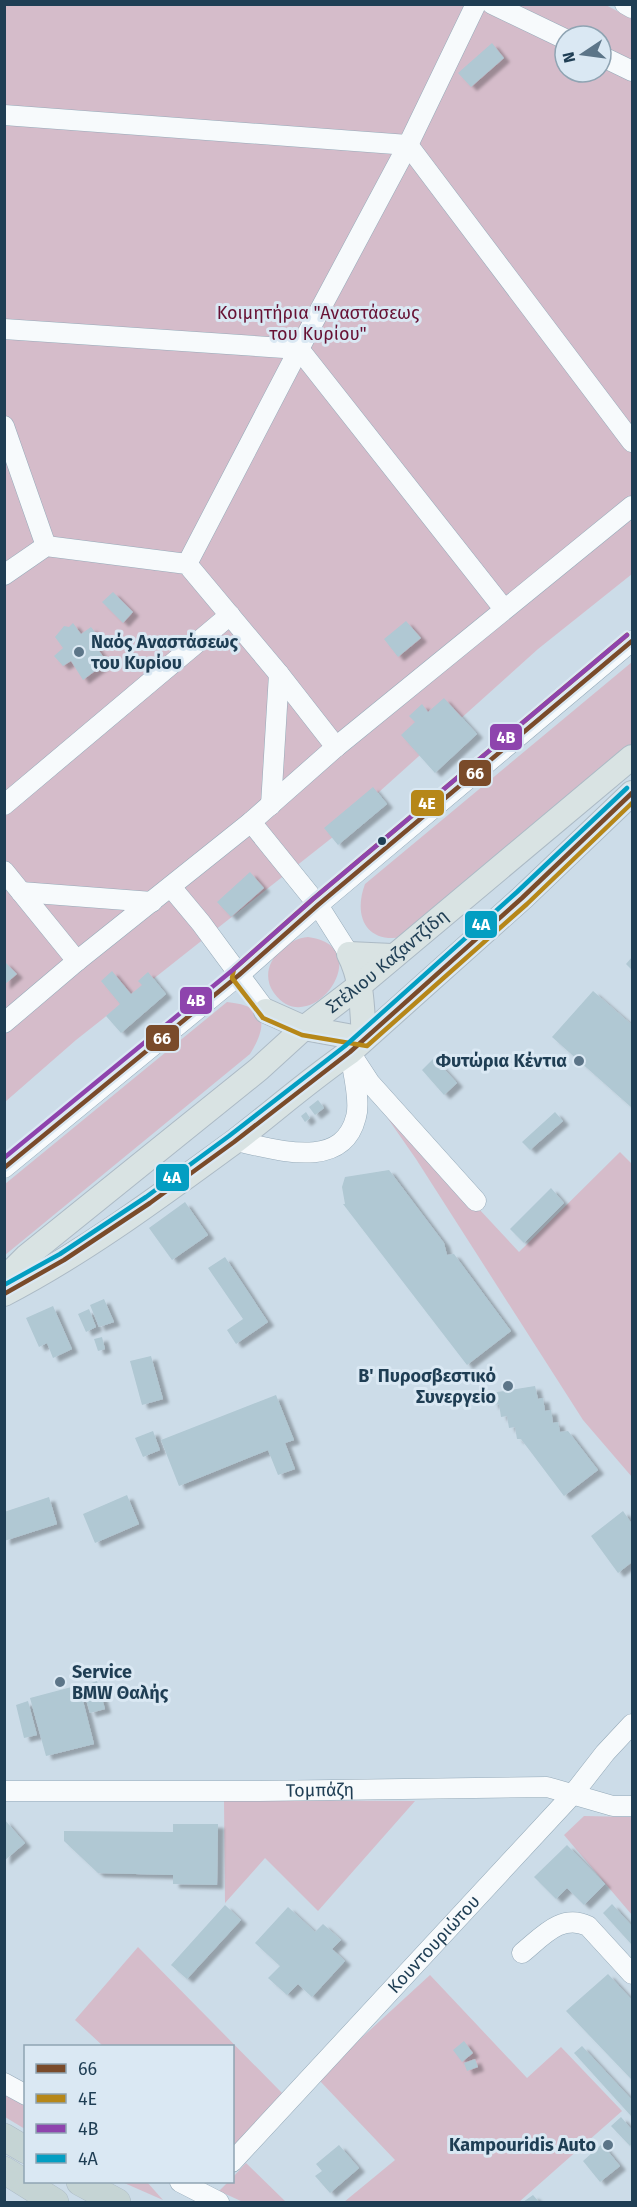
<svg xmlns="http://www.w3.org/2000/svg" width="637" height="2207" font-family="'Fira Sans',sans-serif">
  <style>
    .green { fill: #d5bcca; fill-rule: evenodd }
    .building { fill: #b0c8d3; filter: url(#shadow) }
    .lines { fill: none; stroke-linecap: round; stroke-linejoin: round }
    .minor-casing { stroke: #95aab9; stroke-width: 21 }
    .major-casing { stroke: #acbac5; stroke-width: 26 }
    .highway-casing { stroke: #acbac5; stroke-width: 28 }
    .minor { stroke: #f7fafc; stroke-width: 20 }
    .major { stroke: #d9e3e3; stroke-width: 24 }
    .highway { stroke: #c5d4d4; stroke-width: 27 }
    .bus-1-casing { stroke: #dae8f3; stroke-width: 9 }
    .bus-2-casing { stroke: #dae8f3; stroke-width: 9 }
    .bus-3-casing { stroke: #dae8f3; stroke-width: 9 }
    .bus-4-casing { stroke: #dae8f3; stroke-width: 9 }
    .bus-1 { stroke: #7a4b2a; stroke-width: 4.5 }
    .bus-2 { stroke: #b68719; stroke-width: 4.5 }
    .bus-3 { stroke: #8e44ad; stroke-width: 4.5 }
    .bus-4 { stroke: #039ec2; stroke-width: 4.5 }
    .poi-dot { fill: #5c7588; stroke: #dae8f3; stroke-width: 2 }
    .bus-dot { fill: #1f3e54; stroke: #dae8f3; stroke-width: 2 }
    .labels { text-anchor: middle; dominant-baseline: central; stroke-width: 6; stroke-linejoin: round; paint-order: stroke }
    .park-label { font-size: 18px; fill: #671134; stroke: #dae8f3 }
    .poi-label { font-size: 18px; font-weight: bold; fill: #1f3e54; stroke: #dae8f3; text-anchor: end }
    .street-label { font-size: 18px; fill: #1f3e54; stroke: #dae8f3 }
    .line-badge { stroke: #dae8f3; stroke-width: 2 }
    .badge-label { font-size: 16px; text-anchor: middle; font-weight: bold; fill: #fff }
  </style>
  <defs>
    <filter id="shadow"><feDropShadow dx="6" dy="4" stdDeviation="1.5" flood-color="#0004"/></filter>
  </defs>
  <rect width="100%" height="100%" fill="#ccdce8"/>
  <path class="green" d="M604,4L632,19V574L538,649L379,792L338,833L76,1040L5,1102V5ZM565,36H601V72H565Z
    M632,662V745L403,937C366,944 353,916 365,884Z
    M308,937C380,946 310,1043 274,993C256,968 283,939 308,937Z
    M227,1002C266,1006 269,1023 250,1054L5,1255V1184Z
    M368,1090L519,1252L620,1152L632,1164V1477L583,1420L416,1159Z
    M224,1800L415,1801L318,1911L265,1858L225,1903Z
    M584,1816L632,1817V1915L564,1835Z
    M138,1947L283,2094L233,2150L232,2046H103L75,2020Z
    M430,1975L527,2078L561,2047L622,2111L519,2202H344L395,2160L320,2081L357,2042Z
    M5,2095L25,2106V2129L5,2117Z
    M246,2163L286,2202H243L219,2191L228,2182H232L233,2177Z
    M122,2182H147L163,2200Z"/>
  <path class="building" d="M492,43L504,58L471,87L458,73Z
    M113,592L133,612L123,623L102,602Z
    M406,621L421,638L398,657L384,639Z
    M73,623L81,634L91,627L101,640L95,645L107,662L83,680L71,661L63,666L54,656L63,648L55,637L64,626L69,627Z
    M444,698L477,734L435,773L401,735L415,722L409,716L422,704L428,712Z
    M373,787L387,804L338,845L324,828Z
    M250,872L264,888L231,917L217,902Z
    M632,957V970L626,964Z
    M4,961L17,974L4,985Z
    M112,971L131,994L142,985L138,981L148,972L166,994L121,1033L106,1016L120,1004L101,981Z
    M593,991L632,1025V1105L631,1107L552,1037Z
    M434,1058L457,1083L444,1095L422,1070Z
    M318,1100L324,1108L315,1115L309,1107Z
    M306,1112L310,1118L305,1122L301,1116Z
    M555,1112L563,1121L530,1150L522,1142Z
    M389,1170L444,1243L447,1255L454,1254L511,1331L467,1365L343,1204H345L342,1187L345,1177Z
    M551,1188L564,1203L524,1243L510,1229Z
    M185,1202L208,1235L172,1260L149,1228Z
    M225,1257L268,1322L236,1344L227,1330L243,1319L208,1268Z
    M104,1299L114,1322L99,1327L90,1305Z
    M53,1306L72,1349L53,1358L47,1343L39,1347L26,1318Z
    M89,1309L96,1327L86,1332L78,1314Z
    M102,1337L105,1349L98,1351L94,1339Z
    M151,1356L163,1399L142,1405L130,1361Z
    M535,1386L538,1399L543,1398L545,1411L551,1410L553,1423L558,1422L560,1432L568,1431L598,1470L564,1496L521,1439H517L515,1427L509,1428L507,1416L501,1417L499,1404L493,1405L491,1393Z
    M276,1395L294,1440L285,1443L295,1469L278,1475L268,1450L179,1486L161,1440Z
    M153,1431L160,1450L143,1457L135,1438Z
    M127,1495L139,1524L95,1543L83,1514Z
    M49,1497L57,1524L4,1541V1512Z
    M623,1511L632,1524V1562L618,1573L591,1536Z
    M97,1681L105,1709L90,1713L82,1686Z
    M79,1685L94,1744L46,1756L30,1698Z
    M28,1701L37,1735L24,1738L16,1705Z
    M4,1819L25,1843L4,1861Z
    M173,1824H218L217,1885L173,1884V1875L98,1873L64,1841V1831L173,1832Z
    M567,1845L605,1884L584,1905L567,1888L556,1899L534,1877Z
    M612,1904L632,1926V1945L603,1913Z
    M225,1905L241,1920L187,1979L171,1965Z
    M288,1907L315,1932L323,1924L341,1940L332,1949L345,1961L312,1997L298,1984L287,1995L268,1978L280,1966L255,1943Z
    M608,1974L632,2000V2080L566,2011Z
    M464,2041L473,2053L462,2062L453,2050Z
    M582,2046L632,2100V2117L574,2053Z
    M475,2059L478,2067L467,2071L464,2063Z
    M621,2117L632,2130V2143L630,2146L611,2126Z
    M602,2144L620,2166L600,2182L583,2161Z
    M339,2145L359,2168L330,2193L315,2176L322,2171L316,2164Z
    M533,2195L539,2202H523Z"/>
  <g class="lines">
    <defs>
      <g id="minor">
        <path d="M492,4L565,39"/>
        <path d="M625,4L632,8"/>
        <path d="M601,56L632,71"/>
        <path d="M4,115L408,145L632,442"/>
        <path d="M4,329L299,349L504,609"/>
        <path d="M4,426L46,546"/>
        <path d="M187,564L299,349L408,145L476,4"/>
        <path d="M4,575L46,546L187,564L279,674L336,747"/>
        <path d="M4,805L230,615"/>
        <path d="M271,805L279,674"/>
        <path d="M251,822L318,905L349,954"/>
        <path d="M4,871L77,961"/>
        <path d="M171,887L201,923L266,1011"/>
        <path d="M21,892L152,902"/>
        <path d="M4,1023L77,961L251,822L336,747L632,506"/>
        <path d="M353,1057L370,1083L476,1201"/>
        <path d="M235,1141C273,1148 342,1173 356,1117C361,1100 352,1070 350,1052"/>
        <path d="M4,1168L239,975L318,905L632,641"/>
        <path id="s1" d="M4,1791H260L547,1787L613,1806H632"/>
        <path d="M522,1953C542,1937 561,1913 588,1926L632,1974"/>
        <path d="M4,2083L26,2095"/>
        <path id="s2" d="M232,2162L573,1794L605,1753L632,1724"/>
        <path d="M180,2182L219,2202"/>
      </g>
      <g id="major">
        <path d="M266,1011L304,1028L364,1039"/>
        <path d="M364,1039C362,1010 363,981 349,954L392,956"/>
        <path id="s3" d="M4,1279L27,1256L259,1069L304,1028L360,985L632,757"/>
        <path d="M4,1294C85,1252 160,1196 234,1142C273,1112 309,1080 350,1052L522,898L632,793"/>
      </g>
      <path id="highway" d="M4,2137L26,2150
        M4,2170L55,2202
        M80,2182L117,2202"/>
    </defs>
    <use href="#minor" class="minor-casing"/>
    <use href="#major" class="major-casing"/>
    <use href="#highway" class="highway-casing"/>
    <use href="#minor" class="minor"/>
    <use href="#major" class="major"/>
    <use href="#highway" class="highway"/>
    <defs>
      <path id="bus-1" d="M4,1168L239,975L318,905L632,641
        M4,1294L64,1260L150,1203L234,1142L350,1052L522,898L632,793"/>
      <path id="bus-2" d="M627,635L313,899L234,969L232,978L263,1018L302,1035L367,1046L527,904L632,803"/>
      <path id="bus-3" d="M4,1158L234,969L313,899L627,635"/>
      <path id="bus-4" d="M4,1285L60,1254L146,1197L229,1136L345,1046L517,892L627,788"/>
    </defs>
    <use href="#bus-1" class="bus-1-casing"/>
    <use href="#bus-2" class="bus-2-casing"/>
    <use href="#bus-3" class="bus-3-casing"/>
    <use href="#bus-4" class="bus-4-casing"/>
    <use href="#bus-1" class="bus-1"/>
    <use href="#bus-2" class="bus-2"/>
    <use href="#bus-3" class="bus-3"/>
    <use href="#bus-4" class="bus-4"/>
  </g>
  <g class="poi-dot">
    <circle cx="79" cy="652" r="6"/>
    <circle cx="579" cy="1061" r="6"/>
    <circle cx="508" cy="1386" r="6"/>
    <circle cx="60" cy="1682" r="6"/>
    <circle cx="608" cy="2145" r="6"/>
  </g>
  <circle class="bus-dot" cx="382" cy="841" r="5"/>
  <g class="labels">
    <g class="park-label">
      <text x="318" y="313">Κοιμητήρια "Αναστάσεως<tspan x="318" dy="21">του Κυρίου"</tspan></text>
    </g>
    <g class="poi-label">
      <text x="91" y="642" text-anchor="start">Ναός Αναστάσεως<tspan x="91" dy="21">του Κυρίου</tspan></text>
      <text x="567" y="1061">Φυτώρια Κέντια</text>
      <text x="496" y="1376">Β' Πυροσβεστικό<tspan x="496" dy="21">Συνεργείο</tspan></text>
      <text x="72" y="1672" text-anchor="start">Service<tspan x="72" dy="21">BMW Θαλής</tspan></text>
      <text x="596" y="2145">Kampouridis Auto</text>
    </g>
    <g class="street-label">
      <text stroke="none"><textPath href="#s3" startOffset="498">Στέλιου Καζαντζίδη</textPath></text>
      <text stroke="none"><textPath href="#s1" startOffset="316">Τομπάζη</textPath></text>
      <text stroke="none"><textPath href="#s2" startOffset="297">Κουντουριώτου</textPath></text>
    </g>
  </g>
  <g class="line-badge">
    <rect x="489" y="723" width="34" height="28" rx="6" fill="#8e44ad"/>
    <rect x="458" y="759" width="34" height="28" rx="6" fill="#7a4b2a"/>
    <rect x="410" y="789" width="35" height="28" rx="6" fill="#b68719"/>
    <rect x="464" y="910" width="34" height="29" rx="6" fill="#039ec2"/>
    <rect x="179" y="986" width="34" height="29" rx="6" fill="#8e44ad"/>
    <rect x="145" y="1024" width="35" height="28" rx="6" fill="#7a4b2a"/>
    <rect x="155" y="1163" width="35" height="29" rx="6" fill="#039ec2"/>
  </g>
  <g class="badge-label">
    <text x="506" y="743">4Β</text>
    <text x="475" y="779">66</text>
    <text x="427" y="809">4Ε</text>
    <text x="481" y="930">4Α</text>
    <text x="196" y="1006">4Β</text>
    <text x="162" y="1044">66</text>
    <text x="172" y="1183">4Α</text>
  </g>
  <rect width="637" height="2207" fill="none" stroke="#1f3e54" stroke-width="12"/>
  <rect x="24" y="2045" width="210" height="138" fill="#dae8f3" stroke="#8fa4b3" stroke-width="1.5"/>
  <rect x="36" y="2064" width="30" height="9" fill="#7a4b2a" stroke="#8fa4b3" stroke-width="1.5"/>
  <text x="78" y="2075" font-size="18" fill="#1f3e54">66</text>
  <rect x="36" y="2094" width="30" height="9" fill="#b68719" stroke="#8fa4b3" stroke-width="1.5"/>
  <text x="78" y="2105" font-size="18" fill="#1f3e54">4Ε</text>
  <rect x="36" y="2124" width="30" height="9" fill="#8e44ad" stroke="#8fa4b3" stroke-width="1.5"/>
  <text x="78" y="2135" font-size="18" fill="#1f3e54">4Β</text>
  <rect x="36" y="2154" width="30" height="9" fill="#039ec2" stroke="#8fa4b3" stroke-width="1.5"/>
  <text x="78" y="2165" font-size="18" fill="#1f3e54">4Α</text>
  <g transform="translate(583 54) rotate(257)"><circle r="28" fill="#dae8f3" stroke="#8fa4b3" stroke-width="1.5"/>
  <path d="M0-4.5L10 22L0 15L-10 22Z" fill="#5c7588"/>
  <text y="-9" font-size="16" font-weight="bold" text-anchor="middle" fill="#1f3e54">N</text>
  </g>
</svg>
